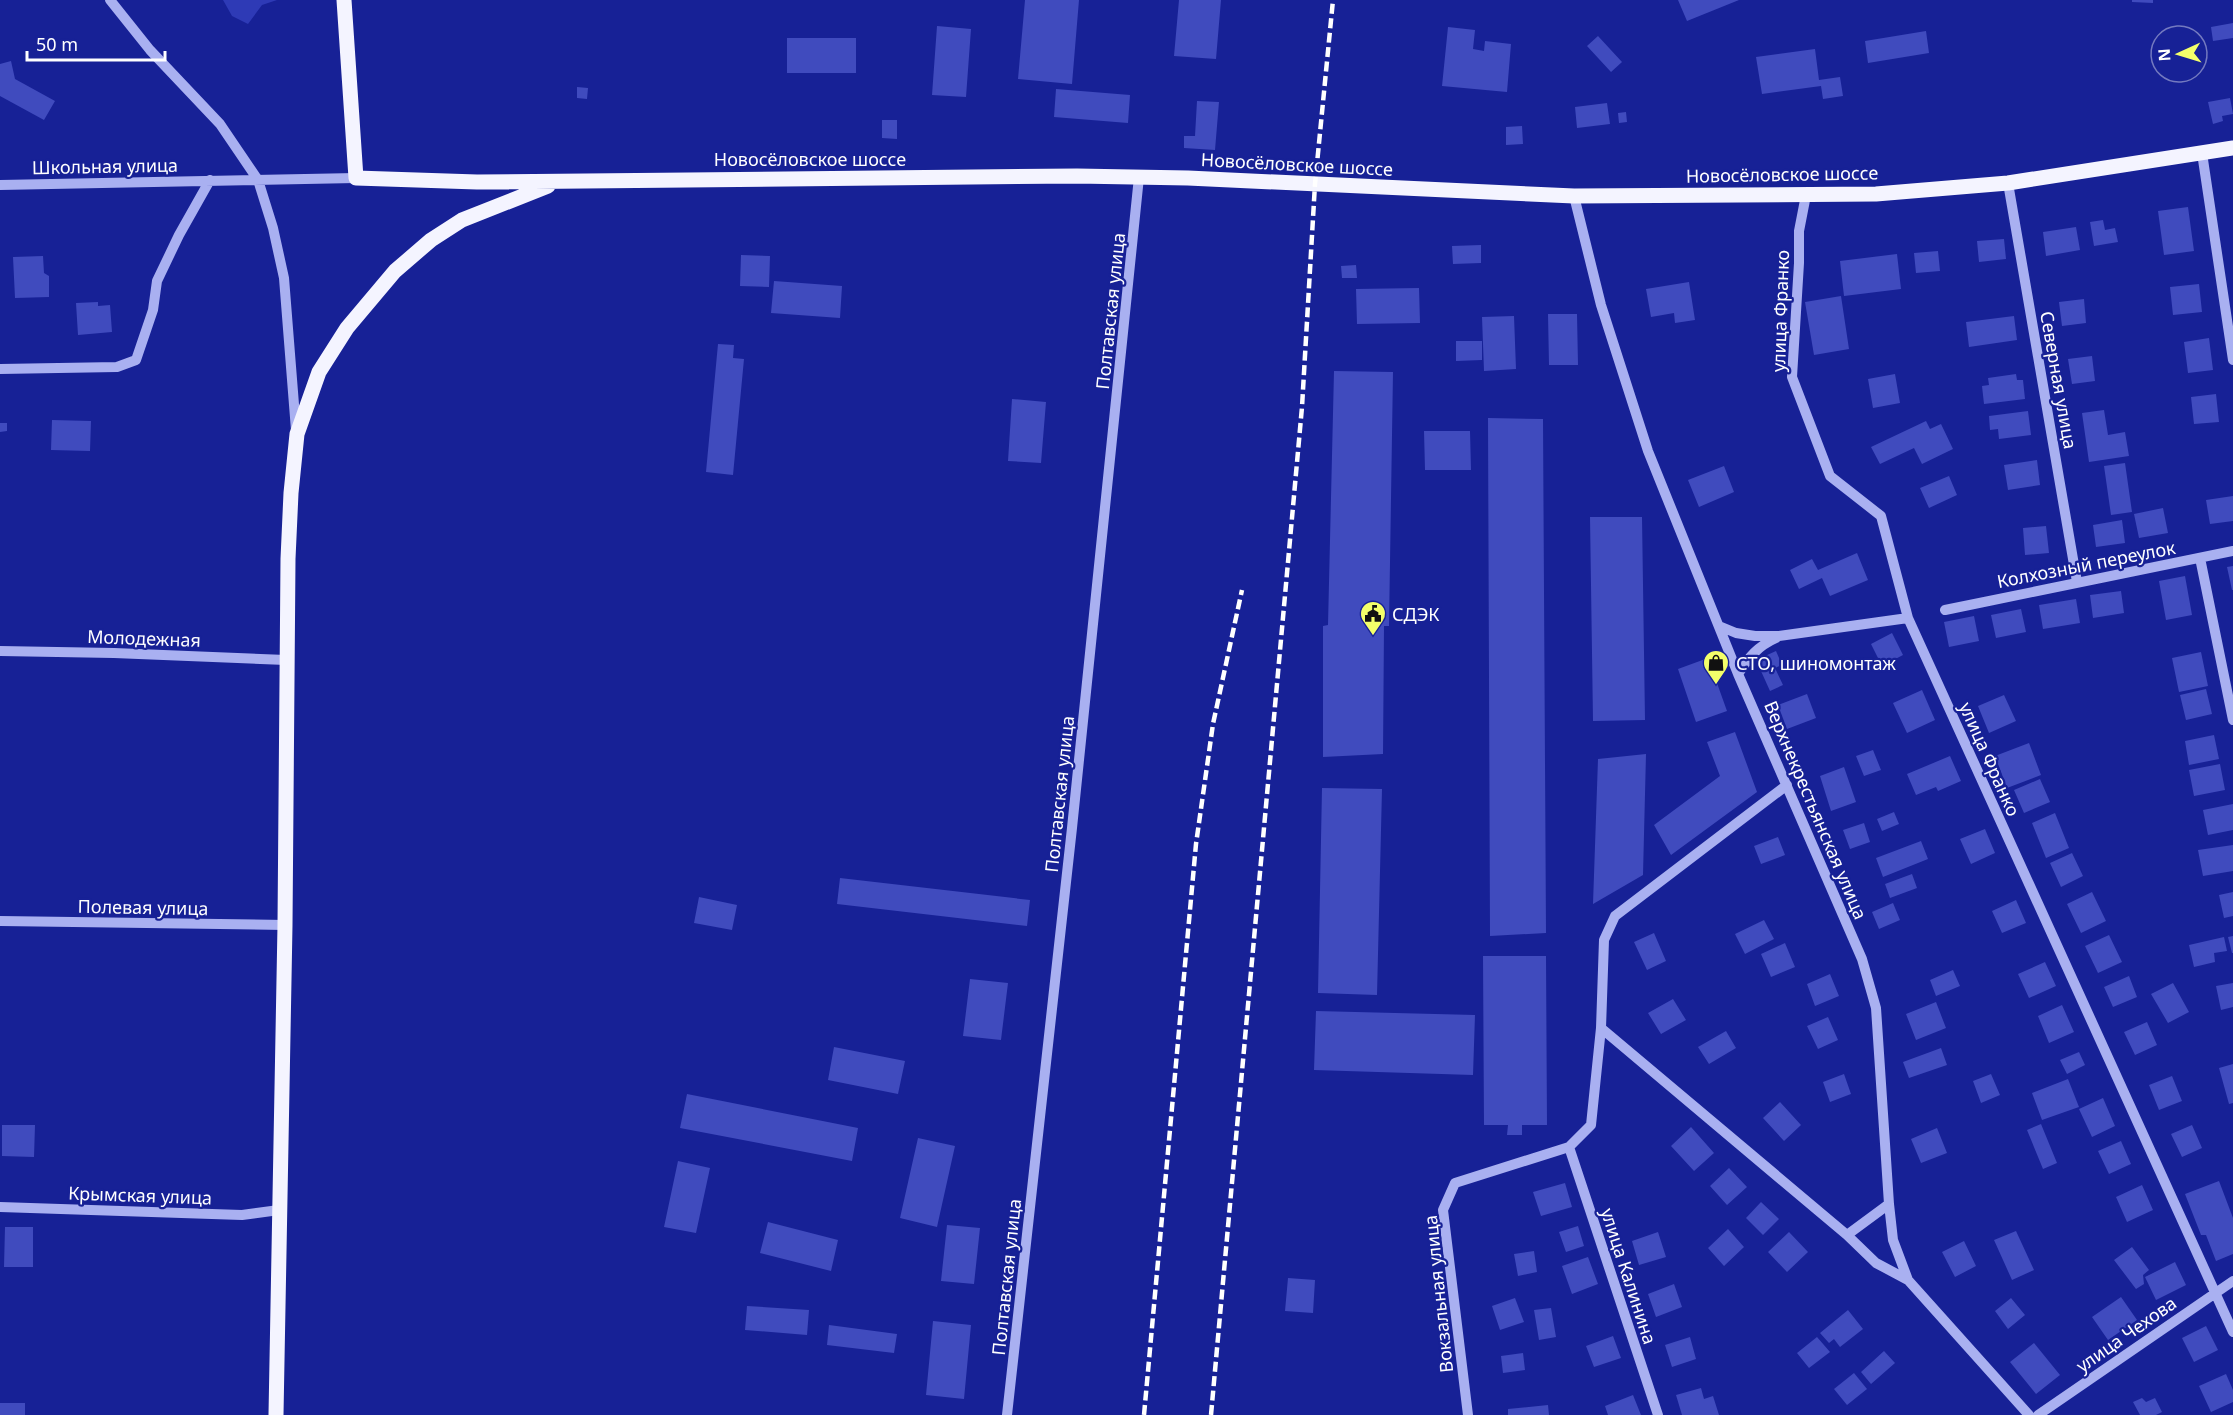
<svg xmlns="http://www.w3.org/2000/svg" width="2233" height="1415" font-family="'Noto Sans',sans-serif">
  <style>
    .green { fill: #2e3ab6 }
    .building { fill: #404bbe }
    .lines { fill: none; stroke-linecap: round; stroke-linejoin: round }
    .minor { stroke: #a9b0f1; stroke-width: 10 }
    .major { stroke: #f4f4ff; stroke-width: 15 }
    .rail { stroke: #fff; stroke-width: 4.5; stroke-dasharray: 10 4.5; stroke-linecap: butt }
    .labels { text-anchor: middle; dominant-baseline: central; stroke-width: 4.5; stroke-linejoin: round; paint-order: stroke }
    .street-label { font-size: 18px; fill: #fff; stroke: #172196 }
    .poi-label { font-size: 18px; fill: #fff; stroke: #172196; text-anchor: start }
  </style>
  <rect width="100%" height="100%" fill="#172196"/>
  <path class="green" d="M223,0H277L262,5L248,24L232,16Z"/>
  <path class="building" d="M1025,0H1079L1072,84L1018,79Z
    M1179,0H1221L1216,59L1174,56Z
    M1678,0H1739L1687,21Z
    M2132,0H2153V3L2132,2Z
    M2233,23V38L2213,41L2211,27Z
    M937,26L971,29L966,97L932,95Z
    M1448,27L1475,30L1473,49L1484,51L1485,41L1511,44L1507,92L1442,86Z
    M1926,31L1929,53L1868,63L1865,41Z
    M1598,36L1622,62L1611,72L1587,46Z
    M787,38H856V73H787Z
    M1815,49L1819,80L1840,77L1843,96L1823,99L1821,86L1762,94L1756,57Z
    M11,61L15,79L55,101L44,120L0,96V64Z
    M577,87L588,88L587,99L577,98Z
    M1056,89L1130,95L1128,123L1054,117Z
    M2230,98L2233,114L2222,116L2223,121L2213,124L2208,102Z
    M1197,101L1219,102L1215,150L1184,148V136H1195Z
    M1607,103L1610,124L1577,128L1575,107Z
    M1626,112L1627,122L1619,123L1618,113Z
    M882,120H897V139L882,138Z
    M1522,126L1523,144L1506,145V127Z
    M2188,207L2194,251L2164,255L2158,211Z
    M2103,220L2105,230L2115,228L2118,242L2094,246L2090,222Z
    M2076,227L2080,250L2046,256L2043,232Z
    M2004,239L2006,259L1979,262L1977,241Z
    M1481,245V263L1453,264L1452,246Z
    M1938,251L1940,271L1916,273L1914,253Z
    M1897,254L1901,289L1844,296L1840,261Z
    M741,255L770,256L769,287L740,286Z
    M43,256L44,273L49,276V297L15,298L13,257Z
    M1356,265L1357,278H1342L1341,266Z
    M774,281L842,286L840,318L771,313Z
    M1689,282L1695,320L1675,323L1674,313L1651,317L1646,289Z
    M2199,284L2202,312L2173,315L2170,287Z
    M1419,288L1420,323L1357,324L1356,289Z
    M1841,296L1849,349L1814,355L1805,302Z
    M2084,299L2086,323L2062,326L2059,302Z
    M98,302V306L110,305L112,332L78,335L76,303Z
    M1548,314H1577L1578,365H1549Z
    M1514,316L1516,369L1484,371L1482,317Z
    M2014,316L2017,340L1969,347L1966,322Z
    M2209,338L2213,370L2188,373L2184,342Z
    M1456,341H1482V360L1456,361Z
    M718,344L734,345L733,358L744,359L733,475L706,472Z
    M2092,356L2095,381L2072,384L2068,359Z
    M1334,371L1393,372L1389,626H1384L1383,754L1323,757V626L1328,625Z
    M1895,374L1900,403L1873,408L1868,379Z
    M2016,374L2017,380H2023L2025,399L1984,404L1982,386L1989,385L1988,378Z
    M2216,394L2219,422L2194,424L2191,397Z
    M1012,399L1046,402L1041,463L1008,461Z
    M2104,410L2108,435L2125,432L2129,456L2089,462L2082,413Z
    M2028,411L2031,435L1999,439L1998,429L1990,430L1989,416Z
    M1488,418L1543,419L1546,933L1490,936Z
    M52,420L91,421L90,451L51,450Z
    M1926,421L1930,429L1941,424L1953,449L1922,464L1914,448L1880,464L1871,447Z
    M0,423H7V431L0,432Z
    M1424,431H1470L1471,470H1425Z
    M2037,460L2040,485L2008,490L2004,465Z
    M2125,463L2132,512L2111,515L2104,466Z
    M1724,466L1734,492L1699,507L1688,480Z
    M1949,476L1957,495L1929,508L1920,488Z
    M2233,496V521L2210,524L2206,500Z
    M2163,508L2168,533L2139,538L2134,514Z
    M1590,517H1642L1645,720L1593,721Z
    M2122,520L2125,543L2096,547L2093,525Z
    M2046,526L2049,553L2025,555L2023,528Z
    M1857,553L1868,580L1830,596L1822,578L1799,589L1790,570L1812,559L1818,570Z
    M2233,566V590H2232L2227,567Z
    M2185,576L2192,615L2166,620L2159,581Z
    M2121,591L2124,613L2093,618L2090,595Z
    M2076,599L2080,623L2043,629L2039,605Z
    M2021,609L2026,632L1996,638L1991,615Z
    M1974,616L1979,641L1949,647L1944,622Z
    M1892,633L1903,655L1882,666L1871,644Z
    M1776,651L1782,665L1775,668L1783,685L1770,691L1756,660Z
    M2201,652L2208,686L2179,692L2172,658Z
    M1708,658L1727,711L1696,722L1678,669Z
    M2206,689L2212,714L2186,720L2180,695Z
    M1922,690L1935,720L1907,733L1893,703Z
    M1807,694L1816,718L1787,729L1778,705Z
    M2004,695L2016,721L1989,733L1978,706Z
    M1735,732L1757,792L1671,855L1654,825L1720,776L1707,742Z
    M2214,735L2219,759L2189,765L2185,741Z
    M2029,743L2041,775L2007,788L1995,756Z
    M1873,750L1881,770L1864,776L1856,756Z
    M1646,754L1643,875L1593,904L1598,759Z
    M1950,756L1961,781L1938,791L1936,787L1916,795L1907,774Z
    M2220,764L2225,790L2194,796L2189,770Z
    M1844,767L1856,802L1831,811L1820,776Z
    M2040,779L2050,802L2024,813L2014,790Z
    M1322,788L1382,789L1377,995L1318,993Z
    M2233,804V830L2208,835L2203,810Z
    M1894,812L1899,824L1882,831L1877,819Z
    M2055,813L2069,848L2046,858L2032,823Z
    M1864,823L1870,842L1850,849L1843,830Z
    M1985,829L1995,853L1971,864L1960,839Z
    M1778,837L1785,855L1761,864L1754,846Z
    M1921,841L1928,859L1883,877L1876,858Z
    M2233,845V871L2203,876L2198,850Z
    M2072,853L2083,876L2061,887L2050,863Z
    M1912,874L1917,888L1890,898L1885,884Z
    M840,878L1030,900L1027,926L837,904Z
    M2092,892L2106,921L2081,933L2067,904Z
    M2233,892V916L2224,918L2219,895Z
    M699,897L737,905L732,930L694,923Z
    M2016,900L2026,923L2002,933L1992,911Z
    M1893,903L1900,920L1879,929L1872,912Z
    M1764,920L1774,939L1745,954L1735,934Z
    M1654,933L1666,961L1647,970L1634,942Z
    M2109,935L2122,962L2098,973L2085,946Z
    M2233,936V953H2232L2228,937Z
    M2224,937L2227,951L2214,953L2215,962L2194,967L2189,945Z
    M1785,943L1795,967L1771,977L1761,954Z
    M1483,956H1546L1547,1125H1522V1135H1507L1508,1125H1484Z
    M2045,962L2056,986L2029,998L2018,974Z
    M1953,970L1960,986L1936,996L1930,980Z
    M1830,974L1839,996L1815,1006L1807,984Z
    M2129,976L2137,997L2113,1007L2104,987Z
    M970,979L1008,983L1001,1040L963,1036Z
    M2173,983L2189,1012L2168,1023L2151,994Z
    M2233,983V1007L2221,1010L2216,986Z
    M1673,999L1686,1020L1661,1034L1648,1013Z
    M1936,1002L1946,1028L1916,1040L1906,1014Z
    M2062,1005L2074,1032L2049,1043L2038,1016Z
    M1316,1011L1475,1015L1473,1075L1314,1070Z
    M1828,1017L1838,1040L1818,1049L1807,1026Z
    M2147,1022L2157,1045L2135,1055L2124,1032Z
    M1726,1031L1736,1048L1709,1064L1698,1047Z
    M834,1047L905,1061L898,1094L828,1080Z
    M1941,1048L1947,1065L1909,1078L1903,1062Z
    M2079,1052L2085,1065L2067,1074L2060,1060Z
    M2233,1064V1103L2229,1104L2219,1068Z
    M1844,1074L1851,1094L1830,1102L1823,1082Z
    M1991,1074L2000,1095L1981,1103L1973,1081Z
    M2172,1076L2182,1101L2159,1110L2149,1085Z
    M2068,1079L2079,1107L2042,1120L2032,1093Z
    M687,1094L858,1128L852,1161L680,1128Z
    M2103,1098L2115,1126L2092,1137L2079,1109Z
    M1780,1102L1801,1125L1784,1141L1763,1118Z
    M2041,1124L2057,1163L2043,1169L2027,1130Z
    M2,1125H35L34,1157L2,1156Z
    M2192,1125L2202,1148L2182,1157L2171,1134Z
    M1691,1127L1714,1153L1694,1171L1671,1146Z
    M1937,1128L1947,1153L1921,1163L1911,1139Z
    M918,1138L955,1146L937,1227L900,1218Z
    M2121,1141L2131,1164L2109,1174L2098,1151Z
    M678,1161L710,1168L696,1233L664,1227Z
    M1729,1168L1747,1187L1727,1205L1710,1186Z
    M2219,1181L2233,1218V1254L2216,1261L2206,1235H2201L2185,1194Z
    M1565,1183L1572,1207L1541,1216L1533,1192Z
    M2142,1185L2153,1210L2127,1222L2116,1197Z
    M1761,1202L1779,1219L1763,1235L1746,1218Z
    M768,1222L838,1240L831,1271L760,1253Z
    M947,1225L980,1228L974,1284L941,1281Z
    M1578,1226L1584,1246L1566,1252L1559,1232Z
    M5,1227H33V1267H4Z
    M1728,1229L1744,1247L1724,1266L1708,1248Z
    M2016,1231L2034,1270L2012,1280L1994,1240Z
    M1658,1232L1666,1257L1639,1265L1632,1241Z
    M1789,1232L1808,1252L1787,1272L1768,1252Z
    M1964,1241L1976,1266L1955,1277L1942,1252Z
    M2132,1247L2149,1270L2143,1275L2144,1284L2136,1289L2114,1260Z
    M1534,1251L1537,1272L1518,1276L1514,1254Z
    M1588,1257L1598,1284L1572,1294L1562,1266Z
    M2175,1262L2186,1285L2156,1300L2145,1277Z
    M1288,1278L1315,1280L1313,1313L1285,1311Z
    M1674,1284L1682,1307L1656,1317L1648,1294Z
    M2121,1297L2137,1320L2108,1340L2092,1317Z
    M1515,1298L1524,1322L1500,1330L1492,1306Z
    M2011,1298L2025,1315L2008,1329L1995,1311Z
    M747,1306L809,1310L807,1335L745,1330Z
    M1551,1308L1556,1337L1539,1340L1534,1310Z
    M1848,1310L1863,1329L1840,1347L1834,1339L1829,1343L1820,1333Z
    M933,1321L971,1325L964,1399L926,1395Z
    M829,1325L897,1334L894,1353L827,1345Z
    M2206,1326L2218,1350L2194,1362L2182,1338Z
    M1613,1336L1621,1358L1594,1367L1586,1346Z
    M1690,1337L1696,1359L1672,1367L1665,1345Z
    M1817,1337L1830,1352L1809,1368L1797,1353Z
    M2034,1343L2060,1375L2036,1394L2010,1362Z
    M1884,1351L1895,1363L1871,1384L1861,1372Z
    M1523,1353L1525,1370L1503,1373L1501,1356Z
    M1854,1373L1867,1389L1847,1405L1834,1389Z
    M2226,1374L2233,1390V1402L2211,1412L2199,1386Z
    M1701,1388L1704,1399L1713,1396L1719,1415H1682L1676,1395Z
    M1633,1395L1641,1415H1608L1605,1406Z
    M2142,1398L2146,1402L2155,1398L2162,1412L2156,1415H2140L2133,1402Z
    M0,1403H25V1415H0Z
    M1548,1405L1549,1415H1508V1409Z"/>
  <g class="lines">
    <path class="minor" d="M110,0L150,50L220,124L258,180L273,228L284,278L296,430
      M2202,153L2233,360
      M2008,183L2077,582
      M0,185L356,178
      M1806,195L1799,231V263L1792,377L1830,476L1881,516L1908,618L2233,1332
      M1574,196L1601,305L1648,451L1738,674L1862,959L1876,1008L1889,1204L1893,1240L1908,1280L2029,1415
      M0,369L117,367L136,360L153,310L157,281L179,235L210,180
      M2200,558L2233,720
      M1945,610L2233,551
      M1719,626L1736,633L1755,636H1779L1908,618
      M0,651L114,653L286,660
      M1738,674C1749,657 1758,646 1776,638
      M0,921L285,925
      M1601,1028L1847,1235L1876,1263L1908,1280
      M1569,1147L1658,1415
      M0,1207L242,1215L279,1210
      M1847,1235L1889,1204
      M1007,1415L1072,828L1139,177
      M1468,1415L1443,1210L1455,1183L1569,1147L1591,1125L1601,1028L1604,940L1615,916L1787,785
      M2038,1415L2233,1281"/>
    <path class="major" d="M344,0L356,178L477,182L1077,176L1188,178L1574,196L1876,194L2008,183L2233,148
      M276,1415L285,925L288,559L291,493L297,434L319,372L347,328L395,271L431,240L462,220L548,186"/>
    <path class="rail" d="M1144,1415L1196,844L1213,724L1242,590
      M1211,1415L1302,407L1315,184L1333,0"/>
  </g>
  <defs>
    <symbol id="civic-pin" viewBox="-11 -11 22 30"><path d="M0 17L-7.5 6A9.5 9.5 0 1 1 7.5 6Z" fill="#f4ff6a" stroke="#172196"/><path d="M-.6-6.5H3V-4.5H.6V-3L4-1V1h2V6H-6V1h2V-1L-.6-3ZM-1.2 2.5V6h2.4V2.5Z" fill="#111"/></symbol>
    <symbol id="shop-pin" viewBox="-11 -11 22 30"><path d="M0 17L-7.5 6A9.5 9.5 0 1 1 7.5 6Z" fill="#f4ff6a" stroke="#172196"/><path d="M-5-2.5h2.3a2.7 3.5 0 0 1 5.4 0H5L5.5 6h-11ZM-1.5-2.5h3a1.5 2.3 0 0 0-3 0Z" fill="#111"/></symbol>
  </defs>
  <g fill-rule="evenodd">
    <use href="#civic-pin" x="1358" y="599" width="30" height="40"/>
    <use href="#shop-pin" x="1701" y="648" width="30" height="40"/>
  </g>
  <g class="labels">
    <g class="street-label">
      <text x="810" y="159">Новосёловское шоссе</text>
      <text transform="translate(1297 164) rotate(3)">Новосёловское шоссе</text>
      <text transform="translate(105 166) rotate(-1)">Школьная улица</text>
      <text transform="translate(1782 174) rotate(-1)">Новосёловское шоссе</text>
      <text transform="translate(1110 311) rotate(-84)">Полтавская улица</text>
      <text transform="translate(1780 311) rotate(-88)">улица Франко</text>
      <text transform="translate(2059 380) rotate(80)">Северная улица</text>
      <text transform="translate(2086 564) rotate(-11)">Колхозный переулок</text>
      <text transform="translate(144 638) rotate(2)">Молодежная</text>
      <text transform="translate(1990 759) rotate(66)">улица Франко</text>
      <text transform="translate(1059 794) rotate(-84)">Полтавская улица</text>
      <text transform="translate(1816 810) rotate(67)">Верхнекрестьянская улица</text>
      <text transform="translate(143 907) rotate(1)">Полевая улица</text>
      <text transform="translate(140 1195) rotate(2)">Крымская улица</text>
      <text transform="translate(1629 1276) rotate(72)">улица Калинина</text>
      <text transform="translate(1006 1277) rotate(-84)">Полтавская улица</text>
      <text transform="translate(1438 1294) rotate(-96)">Вокзальная улица</text>
      <text transform="translate(2126 1334) rotate(-35)">улица Чехова</text>
    </g>
    <g class="poi-label">
      <text x="1392" y="614">СДЭК</text>
      <text x="1736" y="663">СТО, шиномонтаж</text>
    </g>
  </g>
  <g transform="translate(2179 54) rotate(266)"><circle r="28" fill="#172196" stroke="#747ac0" stroke-width="1.5"/>
  <path d="M0-4.5L10 22L0 15L-10 22Z" fill="#f4ff6a"/>
  <text y="-9" font-size="16" font-weight="bold" text-anchor="middle" fill="#ffffff">N</text>
  </g>
  <path d="M27 51v9h138v-9" fill="none" stroke="#ffffff" stroke-width="3"/>
  <text x="36" y="51" font-size="18" fill="#ffffff" stroke="#172196" stroke-width="4.5" paint-order="stroke">50 m</text>
</svg>
